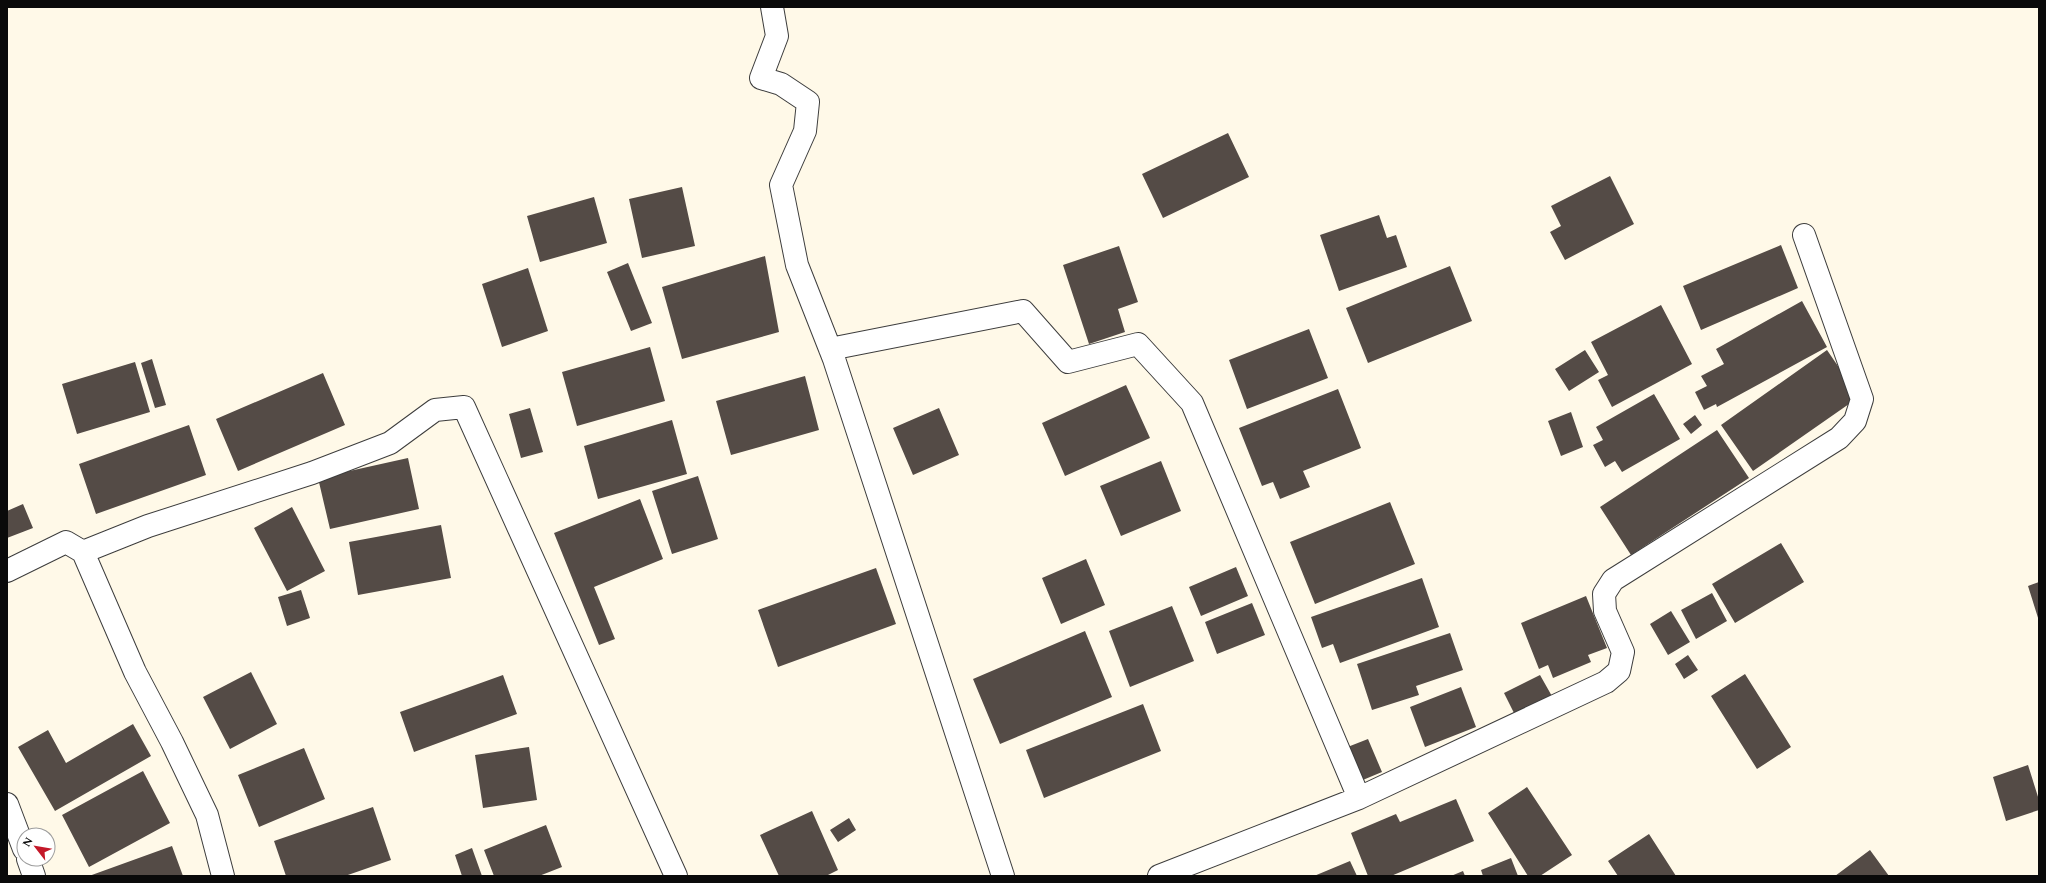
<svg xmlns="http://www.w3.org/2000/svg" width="2046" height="883" font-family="Spectral,serif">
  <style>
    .building { fill: #544b46 }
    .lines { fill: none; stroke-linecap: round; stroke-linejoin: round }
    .minor-casing { stroke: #3d3d3d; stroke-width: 24 }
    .minor { stroke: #fff; stroke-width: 22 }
  </style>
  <rect width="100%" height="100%" fill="#fff9e8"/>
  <path class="building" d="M1228,133L1249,177L1163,218L1142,174Z
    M1610,176L1634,224L1565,260L1550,232L1561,226L1551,206Z
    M682,187L695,246L642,258L629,199Z
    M594,197L607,243L540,262L527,216Z
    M1379,215L1387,238L1396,235L1407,267L1339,291L1320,235Z
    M1781,245L1798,288L1701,330L1683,286Z
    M1119,246L1138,302L1118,309L1125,332L1089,344L1063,265Z
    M765,256L779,332L682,359L662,287Z
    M628,263L652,323L631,331L607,272Z
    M1450,266L1472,321L1368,363L1346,308Z
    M528,268L548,331L502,347L482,284Z
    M1802,301L1827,347L1717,407L1716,404L1704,410L1695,392L1707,386L1701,376L1724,364L1716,349Z
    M1661,305L1692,364L1612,407L1598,380L1608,375L1591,342Z
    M1309,329L1328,378L1247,409L1229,360Z
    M650,347L665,401L577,426L562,372Z
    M1585,350L1599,372L1569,391L1555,369Z
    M1827,350L1859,397L1753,471L1721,425Z
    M152,359L166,405L155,408L141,363Z
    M135,362L150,412L77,434L62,384Z
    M323,373L345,425L238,471L216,419Z
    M805,376L819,430L731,455L716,401Z
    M1126,385L1150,438L1065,476L1042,423Z
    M1338,389L1361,448L1303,471L1310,487L1280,499L1273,482L1262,486L1239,428Z
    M1654,394L1680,439L1622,472L1615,461L1605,467L1593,445L1603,440L1596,427Z
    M530,408L543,452L521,458L509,414Z
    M939,408L959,455L913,475L893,428Z
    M1571,412L1583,447L1561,456L1548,421Z
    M1695,415L1702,425L1691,434L1683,424Z
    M672,420L687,474L598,499L584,446Z
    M189,425L206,475L96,514L79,464Z
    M1717,430L1749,478L1631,555L1600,507Z
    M408,458L419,509L330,529L318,478Z
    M1161,461L1181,511L1121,536L1100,486Z
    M698,476L718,539L672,554L652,491Z
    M640,499L663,559L594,587L615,639L599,645L554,533Z
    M1390,502L1415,564L1315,604L1290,542Z
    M23,504L33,528L7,538V511Z
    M292,507L325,571L287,591L254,528Z
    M441,525L451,578L358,595L349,542Z
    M1781,543L1804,582L1735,623L1712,584Z
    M1086,559L1105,605L1061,624L1042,578Z
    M1236,567L1248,596L1201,616L1189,587Z
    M876,568L896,624L778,667L758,610Z
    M1422,578L1439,627L1340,663L1333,644L1322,648L1311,617Z
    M2039,582V621L2028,586Z
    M301,590L310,618L287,626L278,597Z
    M1712,593L1727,621L1696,639L1681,610Z
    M1586,596L1607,648L1588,655L1591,662L1553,678L1548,665L1539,669L1521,623Z
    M1252,603L1265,635L1217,654L1205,622Z
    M1172,606L1194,661L1130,687L1109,631Z
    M1671,611L1690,642L1668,655L1650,624Z
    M1085,631L1112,697L1000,744L973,679Z
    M1450,633L1463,670L1416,686L1419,695L1372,710L1357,664Z
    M1688,655L1698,670L1684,679L1675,664Z
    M251,672L277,724L230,749L203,697Z
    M1745,674L1791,747L1757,769L1711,696Z
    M503,675L517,714L414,752L400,712Z
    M1540,675L1553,698L1516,717L1504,693Z
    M1461,687L1476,727L1425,747L1410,707Z
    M1143,704L1161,751L1044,798L1026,750Z
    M133,724L151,756L55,811L18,747L48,730L66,763Z
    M1368,739L1382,772L1358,782L1345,748Z
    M529,747L537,800L483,808L475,755Z
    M304,748L325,799L259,827L238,775Z
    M2028,765L2039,800V810L2006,821L1993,777Z
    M143,771L170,823L89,867L62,815Z
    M1527,787L1572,855L1540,876H1528L1488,813Z
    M1456,799L1474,841L1391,876H1368L1351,833L1396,814L1400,822Z
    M373,807L391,860L345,876H286L274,841Z
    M812,811L838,870L826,876H779L760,835Z
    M849,818L856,830L838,842L830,830Z
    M546,825L562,867L539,876H494L484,850Z
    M1649,834L1676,876H1618L1608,861Z
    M172,846L183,876H89Z
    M472,848L482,876H462L455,855Z
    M1870,850L1889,876H1835Z
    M1511,858L1518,876H1483L1481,870Z
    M1350,861L1357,876H1314Z
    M1463,871L1465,876H1451Z"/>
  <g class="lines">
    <defs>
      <path id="minor" d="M772,7L777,36L761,78L781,84L808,102L805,131L781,185L797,265L834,359L1003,876
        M830,349L1023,311L1068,362L1138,344L1192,403L1359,798
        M83,552L135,672L172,742L207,815L223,876
        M7,571L66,542L83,552L148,526L312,473L390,443L435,410L464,407L676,876
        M7,804L24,849
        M28,859L34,876
        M1159,876L1359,798L1606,682L1619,671L1623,652L1605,611L1604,594L1613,580L1839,438L1855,421L1862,399L1804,235"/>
    </defs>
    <use href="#minor" class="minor-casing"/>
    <use href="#minor" class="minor"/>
  </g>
  <rect width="2046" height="883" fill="none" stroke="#0a0a0a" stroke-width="16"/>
  <g transform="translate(36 847) rotate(301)"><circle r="19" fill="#ffffff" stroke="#9d9d9d"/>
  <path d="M0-3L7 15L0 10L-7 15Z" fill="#c41829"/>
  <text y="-6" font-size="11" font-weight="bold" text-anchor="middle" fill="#0a0a0a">N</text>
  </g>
</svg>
